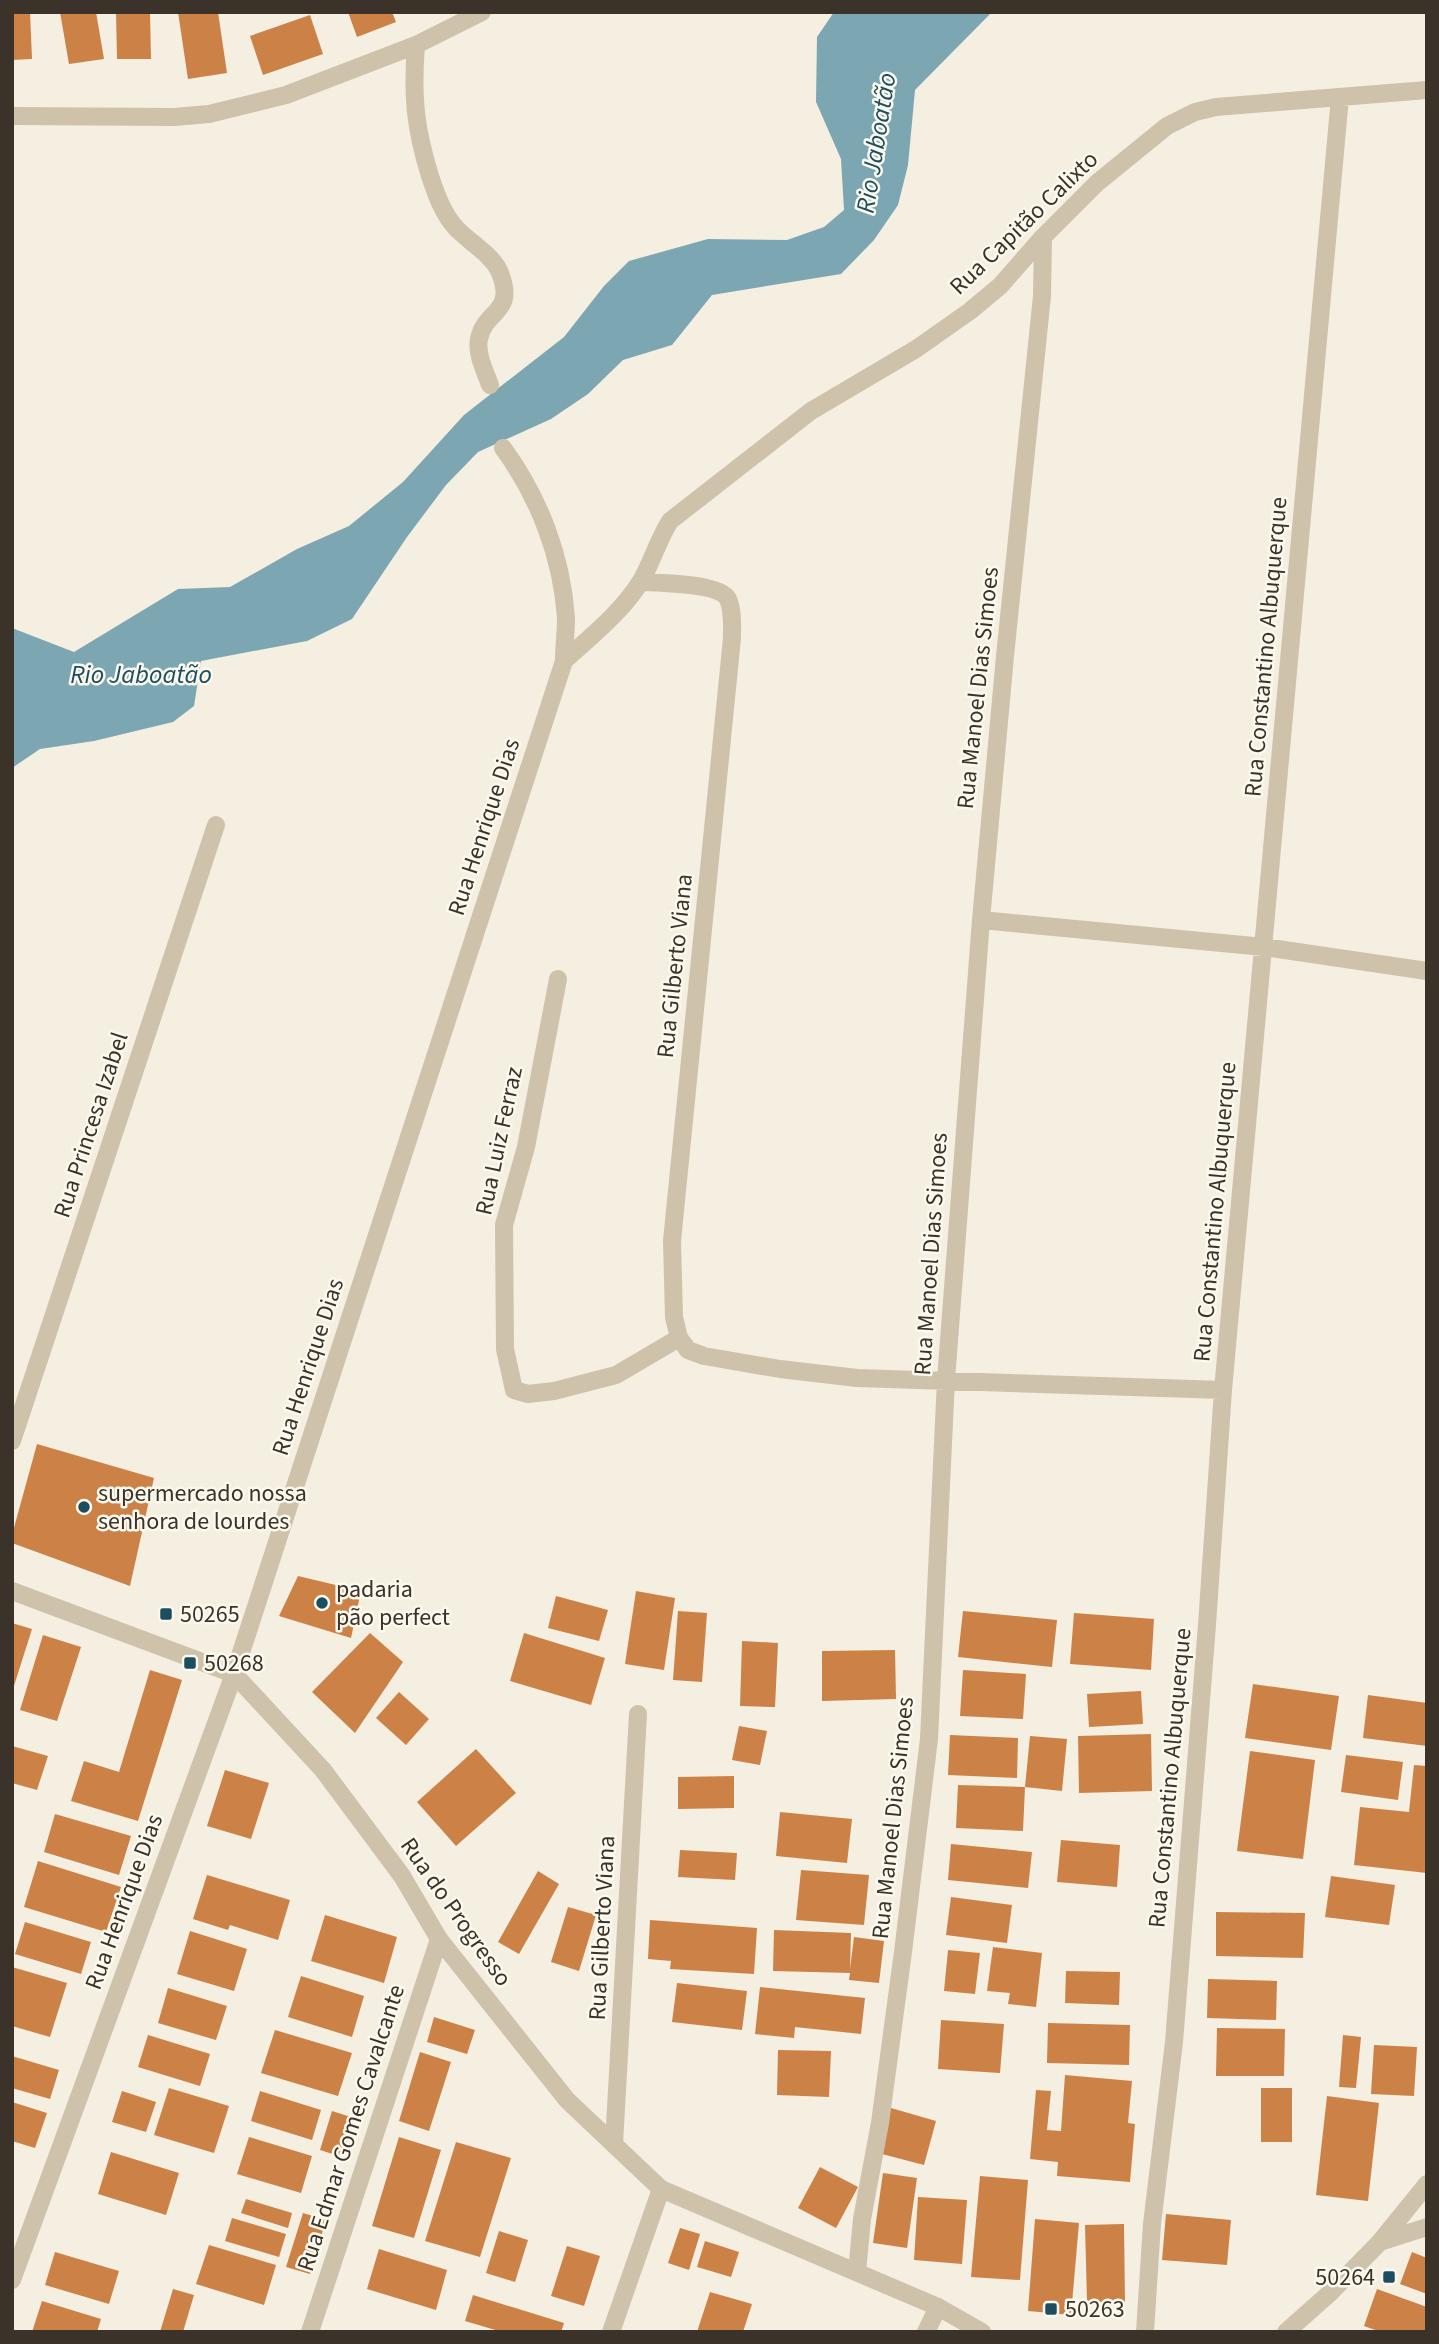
<svg xmlns="http://www.w3.org/2000/svg" width="1439" height="2344" font-family="'Source Sans 3',sans-serif">
  <style>
    .water { fill: #7da6b3 }
    .building { fill: #cc8147 }
    .lines { fill: none; stroke-linecap: round; stroke-linejoin: round }
    .minor { stroke: #cec2ab; stroke-width: 18 }
    .tertiary { stroke: #cec2ab; stroke-width: 18 }
    .poi-dot { fill: #1d4e60; stroke: #fbf8ed; stroke-width: 2.5 }
    .labels { text-anchor: middle; dominant-baseline: central; stroke-width: 5; stroke-linejoin: round; paint-order: stroke }
    .street-label { font-size: 24px; fill: #3b332a; stroke: #fbf8ed }
    .poi-label { font-size: 24px; fill: #3b332a; stroke: #fbf8ed; text-anchor: start }
    .water-label { font-size: 26px; font-style: italic; fill: #1d4e60; stroke: #fbf8ed }
  </style>
  <rect width="100%" height="100%" fill="#f4efe0"/>
  <path class="water" d="M834,12H992L915,90L908,165L898,205L874,240L841,274L712,295L672,345L623,360L588,394L551,419L478,452L446,485L407,537L352,619L307,641L201,661L194,706L173,722L94,741L40,749L12,768V628L74,652L178,589L230,587L297,549L349,526L403,482L464,415L564,337L604,286L629,261L708,239L787,240L824,227L844,210L841,159L816,102L817,37Z"/>
  <path class="building" d="M12,12H30L32,59L12,60Z
    M60,12H96L104,59L69,64Z
    M116,12H150L151,59H117Z
    M178,12H218L227,73L188,79Z
    M348,12H392L396,22L357,37Z
    M310,15L323,54L263,75L250,36Z
    M37,1444L154,1478L130,1586L12,1543V1535Z
    M298,1576L361,1591L351,1638L279,1616Z
    M636,1591L675,1598L664,1670L625,1664Z
    M556,1596L608,1610L599,1641L548,1628Z
    M678,1611L707,1613L702,1682L673,1680Z
    M963,1611L1057,1620L1052,1667L958,1657Z
    M1074,1613L1154,1619L1151,1670L1070,1664Z
    M12,1623L32,1629L13,1689H12Z
    M370,1633L403,1662L355,1733L312,1692Z
    M524,1633L605,1658L591,1705L510,1681Z
    M43,1635L81,1647L57,1721L20,1710Z
    M742,1641L778,1643L775,1707L740,1706Z
    M895,1650L896,1699L822,1701V1651Z
    M150,1670L182,1680L138,1821L71,1801L84,1761L119,1772Z
    M963,1670L1026,1674L1023,1719L960,1716Z
    M1253,1684L1339,1696L1331,1750L1245,1738Z
    M1141,1691L1143,1724L1089,1727L1087,1694Z
    M399,1692L429,1719L406,1745L376,1718Z
    M1368,1695L1427,1703V1746L1363,1738Z
    M739,1726L767,1731L760,1765L732,1760Z
    M1151,1734L1152,1791L1079,1793L1078,1736Z
    M950,1735L1018,1738L1017,1778L948,1775Z
    M1030,1736L1067,1739L1062,1791L1025,1787Z
    M12,1746L48,1756L37,1790L12,1783Z
    M476,1749L516,1793L456,1846L417,1802Z
    M1250,1751L1315,1760L1303,1859L1237,1851Z
    M1346,1755L1403,1762L1398,1800L1341,1792Z
    M1414,1765L1427,1766V1873L1354,1865L1360,1807L1409,1812Z
    M225,1770L269,1783L251,1839L207,1826Z
    M734,1776V1808L678,1809V1777Z
    M958,1785L1025,1787L1023,1831L956,1828Z
    M780,1812L852,1819L847,1863L776,1856Z
    M55,1814L131,1836L119,1875L44,1852Z
    M1061,1840L1120,1845L1117,1887L1057,1882Z
    M951,1844L1032,1852L1028,1888L948,1880Z
    M680,1850L737,1853L735,1880L678,1877Z
    M38,1861L121,1887L106,1932L24,1907Z
    M801,1870L869,1875L864,1925L796,1920Z
    M538,1871L559,1884L519,1954L498,1942Z
    M207,1875L290,1900L278,1940L230,1925L228,1930L193,1919Z
    M1331,1876L1395,1885L1389,1925L1325,1917Z
    M951,1897L1012,1905L1007,1943L946,1935Z
    M568,1907L596,1915L579,1971L551,1962Z
    M1216,1912L1305,1913L1303,1958L1216,1956Z
    M325,1915L397,1937L384,1983L311,1961Z
    M650,1920L757,1928L754,1974L670,1969L671,1961L648,1959Z
    M25,1922L91,1942L81,1974L15,1954Z
    M774,1930L851,1933L850,1969L854,1937L884,1941L879,1983L849,1980L850,1973L773,1971Z
    M190,1931L247,1949L234,1991L177,1974Z
    M993,1947L1042,1953L1036,2007L1008,2004L1010,1993L987,1991Z
    M948,1950L980,1953L975,1994L944,1991Z
    M12,1967L67,1983L50,2037L12,2026Z
    M1066,1971L1120,1972L1119,2005L1065,2003Z
    M301,1976L364,1996L352,2037L288,2017Z
    M1208,1979L1277,1981L1276,2020L1207,2018Z
    M677,1983L747,1991L742,2030L672,2022Z
    M760,1987L865,1998L861,2034L795,2027L794,2038L755,2034Z
    M168,1988L227,2006L216,2040L158,2023Z
    M434,2017L475,2030L467,2054L427,2042Z
    M941,2020L1004,2024L1000,2073L938,2069Z
    M1048,2023L1130,2025L1129,2065L1047,2063Z
    M1217,2028L1285,2029L1284,2076H1216Z
    M275,2030L352,2053L338,2096L261,2073Z
    M148,2035L210,2054L200,2086L138,2067Z
    M1343,2035L1361,2037L1356,2088L1339,2087Z
    M1374,2045L1417,2047L1414,2096L1371,2094Z
    M778,2050L831,2051L829,2097L777,2095Z
    M420,2052L451,2062L429,2131L399,2121Z
    M12,2056L59,2070L50,2099L12,2088Z
    M1065,2075L1132,2081L1128,2123L1135,2124L1130,2182L1057,2176L1058,2162L1030,2159L1036,2090L1051,2091L1047,2130L1061,2131Z
    M169,2088L229,2106L214,2153L154,2135Z
    M1261,2088H1292V2142H1261Z
    M122,2091L156,2102L146,2132L112,2122Z
    M260,2091L321,2110L312,2140L251,2121Z
    M1327,2096L1379,2103L1368,2201L1316,2195Z
    M12,2102L47,2113L35,2148L12,2141Z
    M891,2108L936,2121L924,2165L878,2153Z
    M332,2111L354,2118L342,2157L320,2150Z
    M249,2137L312,2156L301,2193L237,2174Z
    M399,2137L441,2150L414,2238L372,2226Z
    M456,2142L511,2158L480,2257L425,2241Z
    M111,2152L179,2173L166,2215L98,2194Z
    M820,2167L858,2187L836,2228L798,2208Z
    M883,2173L917,2178L907,2248L873,2243Z
    M980,2176L1028,2180L1020,2280L971,2277Z
    M918,2197L967,2200L962,2264L914,2260Z
    M246,2199L292,2213L288,2228L241,2213Z
    M303,2213L326,2220L310,2274L286,2267Z
    M1166,2214L1231,2220L1227,2265L1162,2260Z
    M232,2218L286,2234L279,2257L225,2241Z
    M1035,2219L1079,2223L1071,2315L1028,2311Z
    M1124,2224L1125,2302H1087L1085,2225Z
    M680,2228L700,2234L689,2270L668,2263Z
    M499,2231L528,2240L515,2282L486,2273Z
    M705,2241L739,2252L731,2277L697,2267Z
    M209,2245L276,2265L264,2305L196,2284Z
    M567,2246L600,2256L584,2306L551,2296Z
    M379,2249L447,2270L436,2310L367,2289Z
    M55,2252L119,2271L109,2304L45,2285Z
    M1412,2252L1427,2258V2294L1400,2284Z
    M173,2289L194,2295L183,2332H160Z
    M1377,2289L1427,2307V2332H1381L1364,2326Z
    M710,2292L752,2304L743,2332H697Z
    M473,2295L564,2323L561,2332H502L465,2321Z
    M42,2301L101,2319L97,2332H32Z"/>
  <g class="lines">
    <path class="minor" d="M416,45C412,95 415,128 430,176C436,194 443,214 456,228C468,241 494,256 500,273C516,314 485,309 479,339C476,354 485,371 490,385
      M12,116L174,117L209,114L286,95L416,45L482,12
      M503,448C539,497 562,557 566,618C566,632 564,647 564,661
      M640,582C658,583 719,583 728,599C733,610 732,626 732,638L672,1241L674,1317L679,1338L688,1350L704,1356L780,1369L857,1378L1223,1390
      M981,920L1264,947L1427,971
      M558,979L526,1147L504,1225L505,1349L514,1390L528,1394L554,1391L616,1375L679,1338
      M12,1441L216,825
      M614,2144L638,1714
      M1380,2242L1427,2227
      M857,2272L862,2219L880,2123L903,1952L929,1739L946,1380L981,920L1005,656L1042,296L1043,237
      M12,2280L234,1674L564,661C589,638 623,611 641,581C652,562 658,540 670,521L811,411L916,349L970,311L1000,286L1043,237L1097,183L1167,126L1195,112L1216,107L1427,90
      M310,2332L439,1939
      M611,2332L661,2189
      M926,2332L938,2307
      M1145,2332L1152,2224L1174,2042L1207,1625L1223,1390L1340,97"/>
    <path class="tertiary" d="M12,1591L234,1674L323,1770L402,1876L439,1939L567,2100L661,2189L938,2307L982,2332
      M1286,2332L1331,2292L1380,2242L1427,2184"/>
  </g>
  <g class="poi-dot">
    <circle cx="84" cy="1507" r="7"/>
    <circle cx="322" cy="1603" r="7"/>
    <rect x="159" y="1607" width="14" height="14" rx="3.5"/>
    <rect x="183" y="1656" width="14" height="14" rx="3.5"/>
    <rect x="1382" y="2270" width="14" height="14" rx="3.5"/>
    <rect x="1044" y="2302" width="14" height="14" rx="3.5"/>
  </g>
  <g class="labels">
    <g class="street-label">
      <text transform="translate(1024 223) rotate(-44)">Rua Capitão Calixto</text>
      <text transform="translate(1266 647) rotate(-85)">Rua Constantino Albuquerque</text>
      <text transform="translate(978 688) rotate(-84)">Rua Manoel Dias Simoes</text>
      <text transform="translate(484 827) rotate(-72)">Rua Henrique Dias</text>
      <text transform="translate(675 966) rotate(-84)">Rua Gilberto Viana</text>
      <text transform="translate(91 1125) rotate(-72)">Rua Princesa Izabel</text>
      <text transform="translate(499 1141) rotate(-78)">Rua Luiz Ferraz</text>
      <text transform="translate(1215 1212) rotate(-85)">Rua Constantino Albuquerque</text>
      <text transform="translate(931 1254) rotate(-86)">Rua Manoel Dias Simoes</text>
      <text transform="translate(308 1367) rotate(-72)">Rua Henrique Dias</text>
      <text transform="translate(1170 1778) rotate(-85)">Rua Constantino Albuquerque</text>
      <text transform="translate(893 1818) rotate(-84)">Rua Manoel Dias Simoes</text>
      <text transform="translate(124 1902) rotate(-70)">Rua Henrique Dias</text>
      <text transform="translate(456 1912) rotate(55)">Rua do Progresso</text>
      <text transform="translate(602 1928) rotate(-87)">Rua Gilberto Viana</text>
      <text transform="translate(351 2128) rotate(-72)">Rua Edmar Gomes Cavalcante</text>
    </g>
    <g class="poi-label">
      <text x="98" y="1493">supermercado nossa<tspan x="98" dy="28">senhora de lourdes</tspan></text>
      <text x="336" y="1589">padaria<tspan x="336" dy="28">pão perfect</tspan></text>
      <text x="180" y="1614">50265</text>
      <text x="204" y="1663">50268</text>
      <text x="1375" y="2277" text-anchor="end">50264</text>
      <text x="1065" y="2309">50263</text>
    </g>
    <g class="water-label">
      <text transform="translate(876 143) rotate(-81)">Rio Jaboatão</text>
      <text x="141" y="674">Rio Jaboatão</text>
    </g>
  </g>
  <rect width="1439" height="2344" fill="none" stroke="#3b332a" stroke-width="28"/>
</svg>
